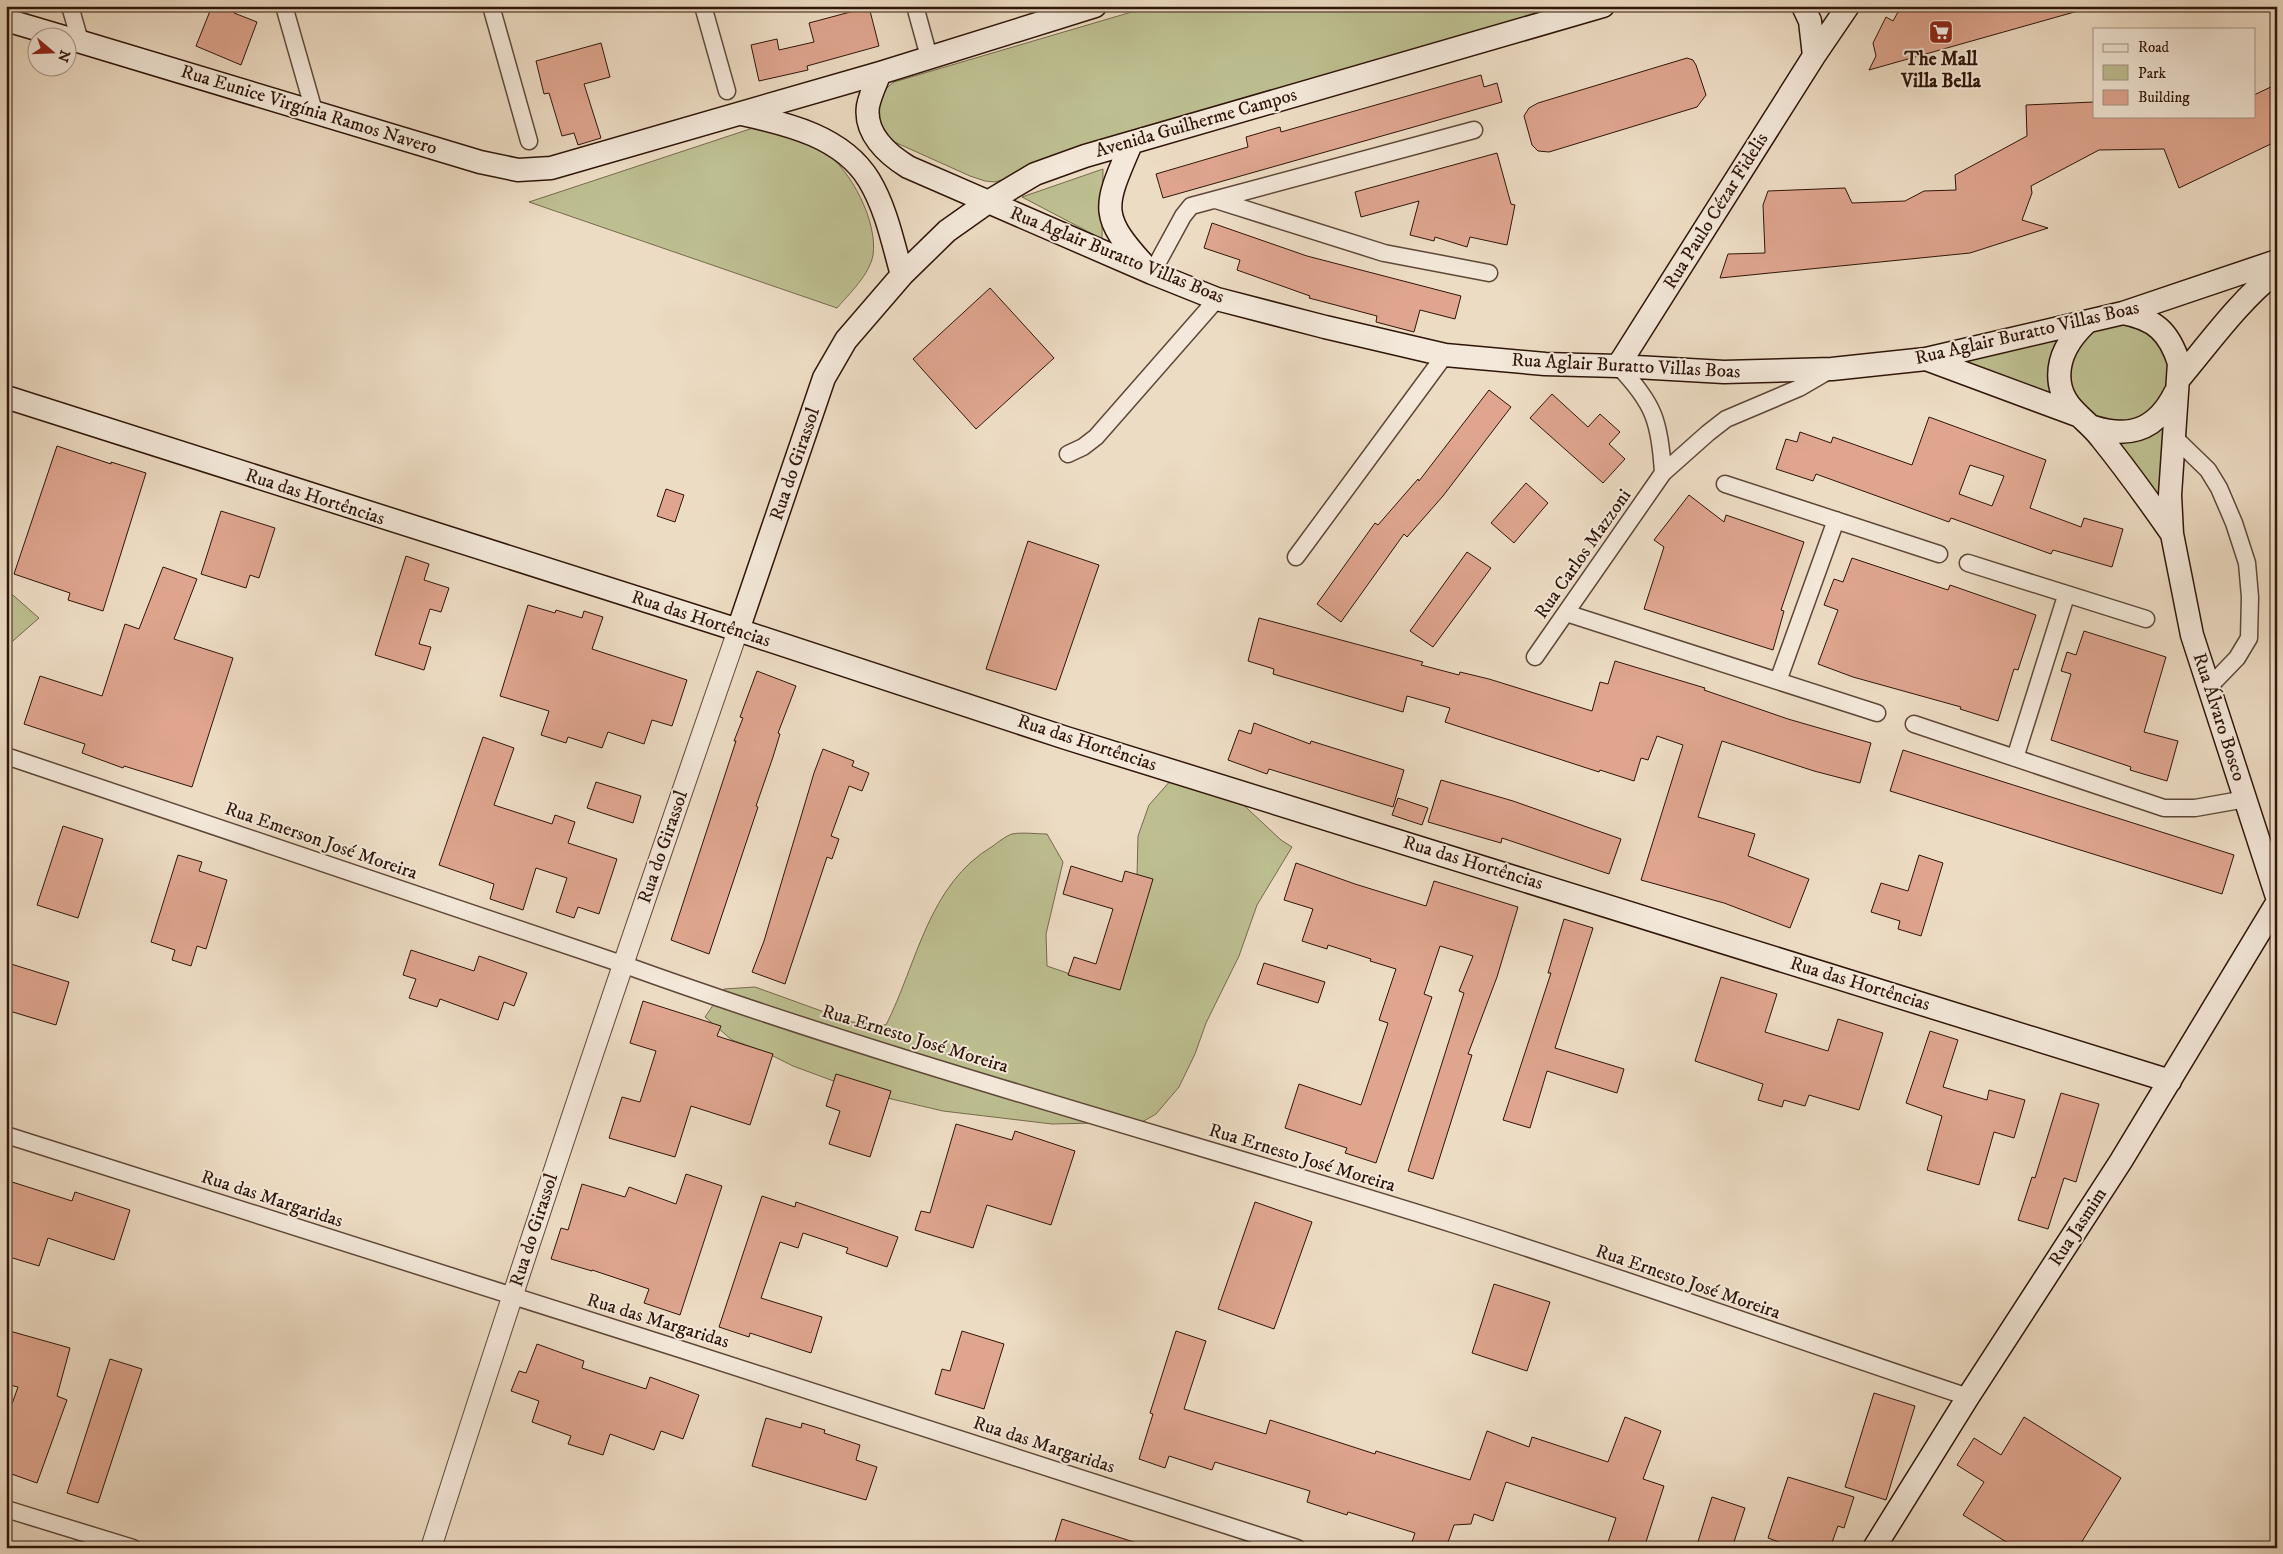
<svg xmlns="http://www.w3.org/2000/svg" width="2283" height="1554" font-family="'IM FELL DW Pica',serif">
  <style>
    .green { fill: #bdbf91; stroke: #766a4c }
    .building { fill: #dfa58f; stroke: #2f1508; fill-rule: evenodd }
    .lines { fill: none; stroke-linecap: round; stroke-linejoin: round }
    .minor-casing { stroke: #5e4737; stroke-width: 19 }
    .tertiary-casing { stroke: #5e4737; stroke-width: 22 }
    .secondary-casing { stroke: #2f1508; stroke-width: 25 }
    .minor { stroke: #f3e8d9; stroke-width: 16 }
    .tertiary { stroke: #f3e8d9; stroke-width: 20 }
    .secondary { stroke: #f3e8d9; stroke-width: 22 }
    .labels { text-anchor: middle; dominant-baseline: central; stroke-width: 4; stroke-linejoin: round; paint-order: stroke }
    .poi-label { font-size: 19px; font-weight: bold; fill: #2f1508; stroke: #f3e8d9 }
    .street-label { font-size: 19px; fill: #2f1508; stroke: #f3e8d9 }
  </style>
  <rect width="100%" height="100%" fill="#eddcc4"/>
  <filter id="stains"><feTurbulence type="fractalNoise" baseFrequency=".004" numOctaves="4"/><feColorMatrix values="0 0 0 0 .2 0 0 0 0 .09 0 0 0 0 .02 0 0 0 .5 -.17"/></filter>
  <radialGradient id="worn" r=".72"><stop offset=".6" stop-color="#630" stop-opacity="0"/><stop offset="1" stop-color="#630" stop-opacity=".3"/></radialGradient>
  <path class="green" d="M1152,6H1575L995,182L985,181L970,176L890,140L875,115L879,94L894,82Z
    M756,127C779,132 805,137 824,151C851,170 878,222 873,255C870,274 849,294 837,308L529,202Z
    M1103,169L1102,239L1022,197Z
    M2111,321L2144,327L2166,351L2170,385L2152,415L2119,426L2086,414L2067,384L2072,351L2081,337Z
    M2066,335L2063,405L1948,360Z
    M2170,414L2165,516L2107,436Z
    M6,589L39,618L6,647Z
    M1172,779L1235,797L1281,840L1292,847L1257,905L1239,956L1206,1023L1195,1054L1179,1087L1156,1114L1128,1130L1096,1123L1052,1124L943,1111L866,1093L793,1066L763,1051L732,1040L705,1017L724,989L755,987L852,1022L886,1025C917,964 928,884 993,846C998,842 1006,836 1012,834C1023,832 1036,834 1047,834L1063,862L1046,934L1047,966L1079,977L1112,967L1137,875L1138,836L1149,805Z"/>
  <path class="building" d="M212,6H237L234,13L257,22L241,65L196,46Z
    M1918,6H2077L2078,11L1869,70L1876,56L1873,43L1886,17L1893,21L1898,12Z
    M869,7L879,46L807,66L808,70L759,81L751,45L777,39L779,50L814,42L809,23Z
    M601,43L610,77L584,84L601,138L578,145L574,133L562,136L549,93L544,94L536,61Z
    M1687,58L1693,60L1696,65L1706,95L1697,107L1549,152L1538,151L1532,145L1524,116L1529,108L1538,103Z
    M1481,75L1484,87L1497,83L1502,102L1163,198L1156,174L1248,147L1246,137L1280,127L1281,132Z
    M2277,84V141L2179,188L2164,149L2099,150L2031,186L2032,193L2022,220L2048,228L1970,253L1720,278L1728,254L1765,253L1763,205L1768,191L1845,188L1852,203L1905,201L1924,191L1956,190L1955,175L2027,136L2026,105L2094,102V116H2254V95Z
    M1497,153L1511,204L1515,205L1507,245L1470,237L1467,247L1435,237L1434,241L1410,235L1419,201L1361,217L1355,192Z
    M1212,223L1307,256L1461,296L1455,319L1420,310L1414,332L1376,322L1377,316L1309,298L1310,296L1237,270L1240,260L1204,248Z
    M990,288L1054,358L976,429L913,359Z
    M1489,390L1511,407L1443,496L1407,537L1404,534L1341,622L1317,604L1375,523L1378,525L1418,479L1419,481Z
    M1552,394L1588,427L1600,414L1620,432L1609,444L1625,459L1603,483L1530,418Z
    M1929,417L2046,460L2030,508L2081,527L2084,518L2123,529L2112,567L2053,550L2051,554L1951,518L1949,522L1816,474L1813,481L1776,469L1786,439L1797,442L1800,432L1831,443L1833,437L1912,465ZM1970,465L2004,476L1992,506L1959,494Z
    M57,446L111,464V462L146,473L103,611L68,600L70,593L14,574Z
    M1526,483L1548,503L1514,543L1491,523Z
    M666,489L684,495L675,522L657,516Z
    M1689,495L1724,522L1726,515L1804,542L1781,610L1784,611L1773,650L1644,609L1664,547L1654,540Z
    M221,511L275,528L259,578L250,575L246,588L201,574Z
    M1028,541L1099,565L1056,690L986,669Z
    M1467,552L1491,568L1433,647L1410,631Z
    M406,556L429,564L424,580L449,588L441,612L430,609L419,644L431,647L424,670L375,655Z
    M1852,558L1948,590L1950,585L2036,615L2018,670L2014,669L1998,721L1960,709L1961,707L1853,677L1818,664L1838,610L1824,605L1834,579L1843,582Z
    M163,567L197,579L174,639L233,658L192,787L124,766L123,768L82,753L85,744L24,724L40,676L102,696L125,624L139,629Z
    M528,605L555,613L556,610L582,618L584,611L603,617L592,649L687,680L672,726L652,720L644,744L608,732L602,748L568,737L566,743L541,735L549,711L500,696Z
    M1259,618L1423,662L1421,665L1459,675L1460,672L1489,679L1592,711L1600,682L1608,684L1615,661L1705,688L1704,690L1788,719L1871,743L1860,783L1814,771L1722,741L1698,817L1755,834L1748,856L1809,879L1790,928L1724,903L1641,880L1683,745L1657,736L1648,760L1641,758L1634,781L1600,770L1599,772L1445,722L1450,708L1407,696L1403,712L1273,674L1274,669L1248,661Z
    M2084,631L2166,657L2144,732L2178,741L2167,781L2130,770L2131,767L2051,740L2071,674L2061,671L2067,652L2076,655Z
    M757,671L796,686L778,733L780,734L773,757L756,806L758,807L709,954L671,940L736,741H734L743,718L740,717Z
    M1254,723L1310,744L1311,741L1404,770L1393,807L1269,769L1267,774L1228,760L1239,730L1251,734Z
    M483,737L514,748L494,805L552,824L555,815L575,822L568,843L617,859L599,914L578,907L574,918L556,912L567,878L536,868L523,910L490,899L494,884L439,865Z
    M823,749L854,761L852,766L869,773L862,791L849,786L831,836L839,839L832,859L827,857L785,984L752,972L764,941L814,773Z
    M1903,750L2234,855L2222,894L1890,791Z
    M1441,780L1513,801L1621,839L1609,874L1502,838L1501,843L1428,822Z
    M596,782L641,796L633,823L587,808Z
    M1398,798L1428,808L1422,825L1392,815Z
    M63,826L103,839L78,918L37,905Z
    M178,855L202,862L199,871L227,880L206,949L197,946L191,966L172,960L175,950L151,942Z
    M1919,855L1943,863L1921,936L1898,929L1900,921L1871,912L1881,883L1908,891Z
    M1296,863L1355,884L1426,906L1434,881L1518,907L1497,977L1468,1054L1472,1055L1433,1179L1408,1171L1464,993L1459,991L1473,956L1440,946L1424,994L1432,997L1376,1163L1345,1153L1347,1148L1285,1128L1299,1084L1361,1105L1388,1023L1379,1020L1396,969L1370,961L1371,959L1328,945L1327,949L1302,941L1313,909L1284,900Z
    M1071,866L1122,882L1125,871L1153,879L1120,990L1068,975L1074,957L1096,964L1113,909L1063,894Z
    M1564,919L1593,928L1555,1048L1624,1069L1617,1093L1547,1071L1530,1128L1503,1120L1551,973H1548Z
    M411,950L474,971L479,956L527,973L514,1006L504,1002L498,1020L440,999L437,1007L409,998L416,979L403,975Z
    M1264,963L1325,982L1318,1003L1257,984Z
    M11,964L69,982L56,1025L6,1010V980Z
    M1721,977L1777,994L1765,1032L1828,1051L1838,1019L1883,1033L1859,1110L1809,1095L1805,1106L1784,1100L1782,1107L1758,1100L1763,1084L1695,1061Z
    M643,1001L721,1026L717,1036L773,1054L750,1125L691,1106L675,1157L609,1138L622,1097L640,1102L656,1051L630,1043Z
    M1930,1031L1958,1040L1943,1087L1987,1100L1989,1090L2025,1100L2014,1138L1994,1132L1979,1185L1927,1170L1942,1116L1906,1103Z
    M836,1074L891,1091L870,1157L829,1144L840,1111L826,1106Z
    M2061,1093L2099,1104L2076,1182L2064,1178L2048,1229L2018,1220L2032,1177L2035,1178Z
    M956,1124L1012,1140L1015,1131L1075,1151L1051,1225L987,1205L973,1248L915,1230L921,1211L930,1213Z
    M686,1174L722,1186L680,1315L644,1303L649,1289L592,1270V1271L551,1259L561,1228L568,1230L582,1184L625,1197L629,1187L676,1204Z
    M12,1182L72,1201L75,1192L130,1210L114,1260L48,1238L39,1266L6,1256V1238L11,1222L6,1220V1200Z
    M762,1196L795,1207L796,1202L898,1237L887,1267L846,1253L848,1248L803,1233L798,1248L780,1242L761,1298L822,1317L811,1353L750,1333L749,1337L719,1327Z
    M1255,1202L1312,1222L1274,1329L1218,1309Z
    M1494,1284L1550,1302L1527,1371L1472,1353Z
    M6,1330L70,1348L57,1396L67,1400L37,1483L6,1472V1421L18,1387L6,1384Z
    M962,1331L1004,1344L984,1409L935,1394L942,1369L950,1371Z
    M1176,1331L1206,1341L1184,1409L1266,1434L1270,1420L1375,1454L1376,1451L1470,1480L1487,1431L1529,1447L1532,1437L1608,1462L1625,1417L1661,1431L1643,1479L1664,1486L1644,1548H1606L1616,1518L1506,1482L1493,1521L1474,1514L1471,1524L1454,1525L1446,1548H1410L1415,1533L1348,1512L1347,1515L1307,1502L1310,1491L1215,1462L1212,1470L1169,1456L1165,1468L1139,1459L1153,1414L1150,1413Z
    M537,1344L584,1361L582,1368L646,1389L650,1377L699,1395L683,1439L661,1431L654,1450L610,1434L603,1455L568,1444L571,1436L532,1422L539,1401L511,1391L519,1371L526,1373Z
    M110,1359L142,1369L98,1503L67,1493Z
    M1874,1393L1915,1406L1886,1500L1845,1487Z
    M2024,1417L2121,1478L2078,1548H2016L1963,1515L1984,1482L1957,1465L1974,1438L2001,1455Z
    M766,1418L801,1428L802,1423L825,1430L824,1433L860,1445L856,1460L877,1467L866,1500L752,1466Z
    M1788,1477L1854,1497L1844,1528L1838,1526L1830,1548H1795L1768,1538Z
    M1712,1497L1745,1508L1732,1548H1696Z
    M1062,1519L1140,1544V1548H1053Z"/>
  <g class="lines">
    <defs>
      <path id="minor" d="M70,6L80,41
        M284,6L314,111
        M491,6L529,141
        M703,6L727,91
        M915,6L929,57
        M1216,200L1384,253L1489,273
        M1152,273L1183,216L1191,206L1474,130
        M1618,366C1654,403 1660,422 1663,473
        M2174,437L2208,470L2219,488L2234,523L2247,563L2250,597L2249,638L2237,658L2208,688
        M1068,454L1083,447L1096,437L1217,299
        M1725,484L1939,554
        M1296,557L1445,355
        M1968,563L2146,619
        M1566,613L1877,713
        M1535,657L1663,473L1708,433L1726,419L1799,388L1830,370
        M1778,681L1836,520
        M1914,724L2164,808H2195L2246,799
        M6,756L622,964C896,1063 1178,1138 1456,1225C1627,1279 1797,1340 1968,1397
        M2015,758L2066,596
        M6,1135L683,1350L1297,1548
        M6,1509L133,1548"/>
      <path id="tertiary" d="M431,1548C529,1240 632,935 738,630"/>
      <path id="secondary" d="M1803,6L1810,21L1814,56
        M6,20L67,38
        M68,38L480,162L518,170L551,168L880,73L1095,6
        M880,73C876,83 870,95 868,106C864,133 887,154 908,167L1152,273L1217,299L1325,327L1445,355L1545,364L1618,366L1724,372L1832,369L1926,359L2123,313L2277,261
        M742,114C788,124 843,137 869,180C886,208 893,243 902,275
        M1131,144C1104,207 1098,215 1146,267
        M2123,313C2155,319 2169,332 2179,363L2170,495L2172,534L2192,635L2277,897
        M2086,323C2069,339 2056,359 2060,384C2064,409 2087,419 2101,438C2126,469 2149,501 2172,534
        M1926,359L2077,415
        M1618,366L1814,56L1848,6
        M2179,379C2210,342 2239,301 2277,271
        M6,397L738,630L1066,738L2170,1081
        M2093,427C2131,439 2157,429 2175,393
        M738,630L824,378L846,340L902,275L947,231L988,202L1035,174L1085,156L1603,6
        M1874,1548L1968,1397L2121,1161L2277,903"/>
    </defs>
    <use href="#minor" class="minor-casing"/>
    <use href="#tertiary" class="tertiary-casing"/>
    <use href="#secondary" class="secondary-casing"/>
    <use href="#minor" class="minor"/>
    <use href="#tertiary" class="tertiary"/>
    <use href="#secondary" class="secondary"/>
  </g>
  <defs>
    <symbol id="supermarket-square" viewBox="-11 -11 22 22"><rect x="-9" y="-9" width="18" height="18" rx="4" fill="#8f2418" stroke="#f3e8d9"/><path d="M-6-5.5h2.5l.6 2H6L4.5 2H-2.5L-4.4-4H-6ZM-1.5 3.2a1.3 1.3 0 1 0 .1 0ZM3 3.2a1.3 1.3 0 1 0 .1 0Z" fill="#fff"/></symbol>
  </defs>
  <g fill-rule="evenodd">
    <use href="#supermarket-square" x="1927" y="18" width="28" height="28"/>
  </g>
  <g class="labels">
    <g class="poi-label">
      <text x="1941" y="59">The Mall<tspan x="1941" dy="22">Villa Bella</tspan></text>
    </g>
    <g class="street-label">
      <text transform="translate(309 110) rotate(17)">Rua Eunice Virgínia Ramos Navero</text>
      <text transform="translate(1196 123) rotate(-16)">Avenida Guilherme Campos</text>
      <text transform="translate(1716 211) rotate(-58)">Rua Paulo Cézar Fidelis</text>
      <text transform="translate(1117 255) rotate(22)">Rua Aglair Buratto Villas Boas</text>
      <text transform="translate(2027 333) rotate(-13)">Rua Aglair Buratto Villas Boas</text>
      <text transform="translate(1626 366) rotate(3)">Rua Aglair Buratto Villas Boas</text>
      <text transform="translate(795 464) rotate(-71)">Rua do Girassol</text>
      <text transform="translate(315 497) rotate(18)">Rua das Hortências</text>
      <text transform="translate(1583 554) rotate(-55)">Rua Carlos Mazzoni</text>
      <text transform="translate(701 619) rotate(18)">Rua das Hortências</text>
      <text transform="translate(2219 717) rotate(72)">Rua Álvaro Bosco</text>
      <text transform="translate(1087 743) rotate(18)">Rua das Hortências</text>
      <text transform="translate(321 841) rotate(19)">Rua Emerson José Moreira</text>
      <text transform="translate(663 847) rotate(-71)">Rua do Girassol</text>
      <text transform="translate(1473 863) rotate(17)">Rua das Hortências</text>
      <text transform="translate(1860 984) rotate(17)">Rua das Hortências</text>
      <text transform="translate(915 1039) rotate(17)">Rua Ernesto José Moreira</text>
      <text transform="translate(1302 1158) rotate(17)">Rua Ernesto José Moreira</text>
      <text transform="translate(272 1199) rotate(18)">Rua das Margaridas</text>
      <text transform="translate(2078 1227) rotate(-57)">Rua Jasmim</text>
      <text transform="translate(534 1230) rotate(-72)">Rua do Girassol</text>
      <text transform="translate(1688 1282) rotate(19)">Rua Ernesto José Moreira</text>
      <text transform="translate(658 1321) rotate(17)">Rua das Margaridas</text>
      <text transform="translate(1044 1445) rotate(18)">Rua das Margaridas</text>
    </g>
  </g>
  <rect width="2283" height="1554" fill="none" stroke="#eddcc4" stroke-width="25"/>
  <rect x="8" y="8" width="2268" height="1539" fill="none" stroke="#2f1508" stroke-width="2.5"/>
  <rect x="12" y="12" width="2258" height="1529" fill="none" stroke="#2f1508"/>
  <rect x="2093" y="28" width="162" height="90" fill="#f3e8d9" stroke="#a59485"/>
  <rect x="2103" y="44" width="25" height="8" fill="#f3e8d9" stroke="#a59485"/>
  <text x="2138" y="52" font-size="15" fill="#2f1508">Road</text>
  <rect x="2103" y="65" width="25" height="15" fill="#bdbf91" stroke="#a59485"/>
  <text x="2138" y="78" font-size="15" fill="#2f1508">Park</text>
  <rect x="2103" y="90" width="25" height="15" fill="#dfa58f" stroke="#a59485"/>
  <text x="2138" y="102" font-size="15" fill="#2f1508">Building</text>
  <g transform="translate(52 52) rotate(109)"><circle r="24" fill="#f3e8d9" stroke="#a59485"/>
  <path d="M0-4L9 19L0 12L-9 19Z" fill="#8f2418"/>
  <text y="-8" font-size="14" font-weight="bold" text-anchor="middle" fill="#2f1508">N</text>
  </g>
  <rect width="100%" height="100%" filter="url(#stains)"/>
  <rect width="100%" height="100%" fill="url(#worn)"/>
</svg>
